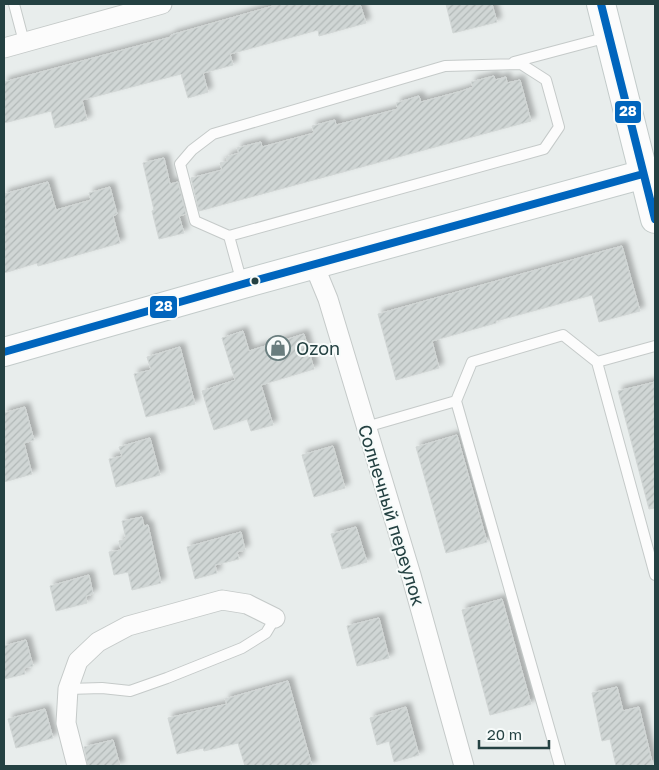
<svg xmlns="http://www.w3.org/2000/svg" width="659" height="770" font-family="'Golos Text',sans-serif">
  <style>
    .building { fill: url(#building-hatch); stroke: #d1d6d5; filter: url(#shadow) }
    .lines { fill: none; stroke-linecap: round; stroke-linejoin: round }
    .service-casing { stroke: #c5cac9; stroke-width: 12 }
    .minor-casing { stroke: #c5cac9; stroke-width: 21 }
    .secondary-casing { stroke: #c3cbca; stroke-width: 30 }
    .service { stroke: #fcfcfc; stroke-width: 10 }
    .minor { stroke: #fcfcfc; stroke-width: 19 }
    .secondary { stroke: #fcfcfc; stroke-width: 28 }
    .bus-1-casing { stroke: #f7fbfa; stroke-width: 11 }
    .bus-1 { stroke: #0065bd; stroke-width: 8 }
    .bus-dot { fill: #244142; stroke: #f7fbfa; stroke-width: 2 }
    .labels { text-anchor: middle; dominant-baseline: central; stroke-width: 4; stroke-linejoin: round; paint-order: stroke }
    .poi-label { font-size: 18px; fill: #244142; stroke: #f7fbfa; text-anchor: start }
    .street-label { font-size: 18px; fill: #244142; stroke: #f7fbfa }
    .line-badge { stroke: #f7fbfa; stroke-width: 2 }
    .badge-label { font-size: 14px; text-anchor: middle; font-weight: bold; fill: #fff }
  </style>
  <defs>
    <pattern id="building-hatch" width="6" height="6" patternUnits="userSpaceOnUse" patternTransform="scale(1.25)"><rect width="6" height="6" fill="#d0d6d5"/><path d="M-1 1l2-2M0 6l6-6M5 7l2-2" fill="none" stroke="#b2b9b8"/></pattern>
    <filter id="shadow"><feDropShadow dx="4.5" dy="-4.5" stdDeviation="2.5" flood-color="#0004"/></filter>
  </defs>
  <rect width="100%" height="100%" fill="#e8edec"/>
  <path class="building" d="M280,4H360L366,23L319,36L318,30L230,54L233,65L203,73L208,92L188,98L181,74L82,100L87,120L55,128L51,111L4,123V82L171,37V35Z
    M446,4H492L497,22L453,33Z
    M494,76L495,80L506,77L507,83L520,80L531,121L199,211L191,178L222,170L220,163L228,161L226,157L239,153L237,148L261,142L262,147L314,133L312,126L335,120L336,125L398,109L396,103L419,96L421,102L462,91L473,87L471,82Z
    M164,158L170,184L178,182L186,214L179,216L184,233L159,239L152,211L154,210L143,163Z
    M48,182L56,210L91,200L89,193L110,187L117,214L113,216L120,243L38,266L37,263L4,273V194Z
    M622,246L640,311L599,322L592,295L496,321V323L432,341L439,368L396,380L378,314Z
    M243,331L249,351L304,334L314,369L261,385L273,425L251,431L247,419L214,430L202,391L235,380L222,338Z
    M180,347L195,404L146,417L134,374L151,370L147,357Z
    M655,382V508L649,509L618,391Z
    M25,407L34,440L24,443L32,474L4,482V413Z
    M457,435L487,542L446,553L416,447Z
    M150,438L160,475L116,487L109,459L122,456L119,447Z
    M333,446L345,488L314,497L302,455Z
    M142,517L144,526L148,525L161,583L132,590L128,572L114,575L109,552L121,550L119,541L126,539L122,521Z
    M356,527L367,562L342,569L331,534Z
    M241,532L245,550L237,552L239,559L215,565L217,573L195,579L187,547Z
    M89,575L93,594L86,596L87,603L56,611L50,586Z
    M502,599L531,704L490,715L462,610Z
    M379,618L389,658L357,666L347,626Z
    M26,640L33,666L24,668L25,674L4,679V646Z
    M288,681L312,766H245L238,743L204,751L203,748L177,754L168,718L227,704L225,699Z
    M617,687L623,711L639,707L653,766H616L610,739L602,741L592,693Z
    M406,707L419,755L394,762L389,741L377,745L370,718Z
    M45,709L53,738L16,748L8,719Z
    M113,740L120,766H88L84,747Z"/>
  <g class="lines">
    <defs>
      <path id="service" d="M14,4L24,42
        M514,62L608,37
        M229,236L195,221L180,164L192,150L213,134L445,66L521,64L546,80L559,127L544,149L229,236L242,283
        M597,362L655,346
        M366,427L456,401
        M68,689L102,688L130,691L167,678L242,648L266,633L275,618
        M560,766L456,401L472,362L563,335L597,362L655,575"/>
      <path id="minor" d="M4,48L162,4
        M314,265L328,299L411,575L464,766
        M77,766L66,723L68,689L78,661L98,642L128,626L222,600L247,604L275,618"/>
      <path id="secondary" d="M601,4L655,219
        M4,352L243,284L655,171"/>
    </defs>
    <use href="#service" class="service-casing"/>
    <use href="#minor" class="minor-casing"/>
    <use href="#secondary" class="secondary-casing"/>
    <use href="#service" class="service"/>
    <use href="#minor" class="minor"/>
    <use href="#secondary" class="secondary"/>
    <defs>
      <path id="bus-1" d="M601,4L655,219
        M4,352L243,284L643,174"/>
    </defs>
    <use href="#bus-1" class="bus-1-casing"/>
    <use href="#bus-1" class="bus-1"/>
  </g>
  <defs>
    <symbol id="shop-ring" viewBox="-11 -11 22 22"><circle r="9.5" fill="#f7fbfa" stroke="#697d7e" stroke-width="1.5"/><path d="M-5-2.5h2.3a2.7 3.5 0 0 1 5.4 0H5L5.5 6h-11ZM-1.5-2.5h3a1.5 2.3 0 0 0-3 0Z" fill="#697d7e"/></symbol>
  </defs>
  <g fill-rule="evenodd">
    <use href="#shop-ring" x="264" y="334" width="28" height="28"/>
  </g>
  <circle class="bus-dot" cx="255" cy="281" r="4.5"/>
  <g class="labels">
    <g class="poi-label">
      <text x="296" y="348">Ozon</text>
    </g>
    <g class="street-label">
      <text transform="translate(392 515) rotate(73)">Солнечный переулок</text>
    </g>
  </g>
  <g class="line-badge">
    <rect x="614" y="100" width="28" height="24" rx="5" fill="#0065bd"/>
    <rect x="149" y="295" width="29" height="24" rx="5" fill="#0065bd"/>
  </g>
  <g class="badge-label">
    <text x="628" y="116">28</text>
    <text x="164" y="311">28</text>
  </g>
  <rect width="659" height="770" fill="none" stroke="#244142" stroke-width="10"/>
  <path d="M479 740v8h70v-8" fill="none" stroke="#244142" stroke-width="2.5"/>
  <text x="487" y="740" font-size="15" fill="#244142" stroke="#f7fbfa" stroke-width="4" paint-order="stroke">20 m</text>
</svg>
